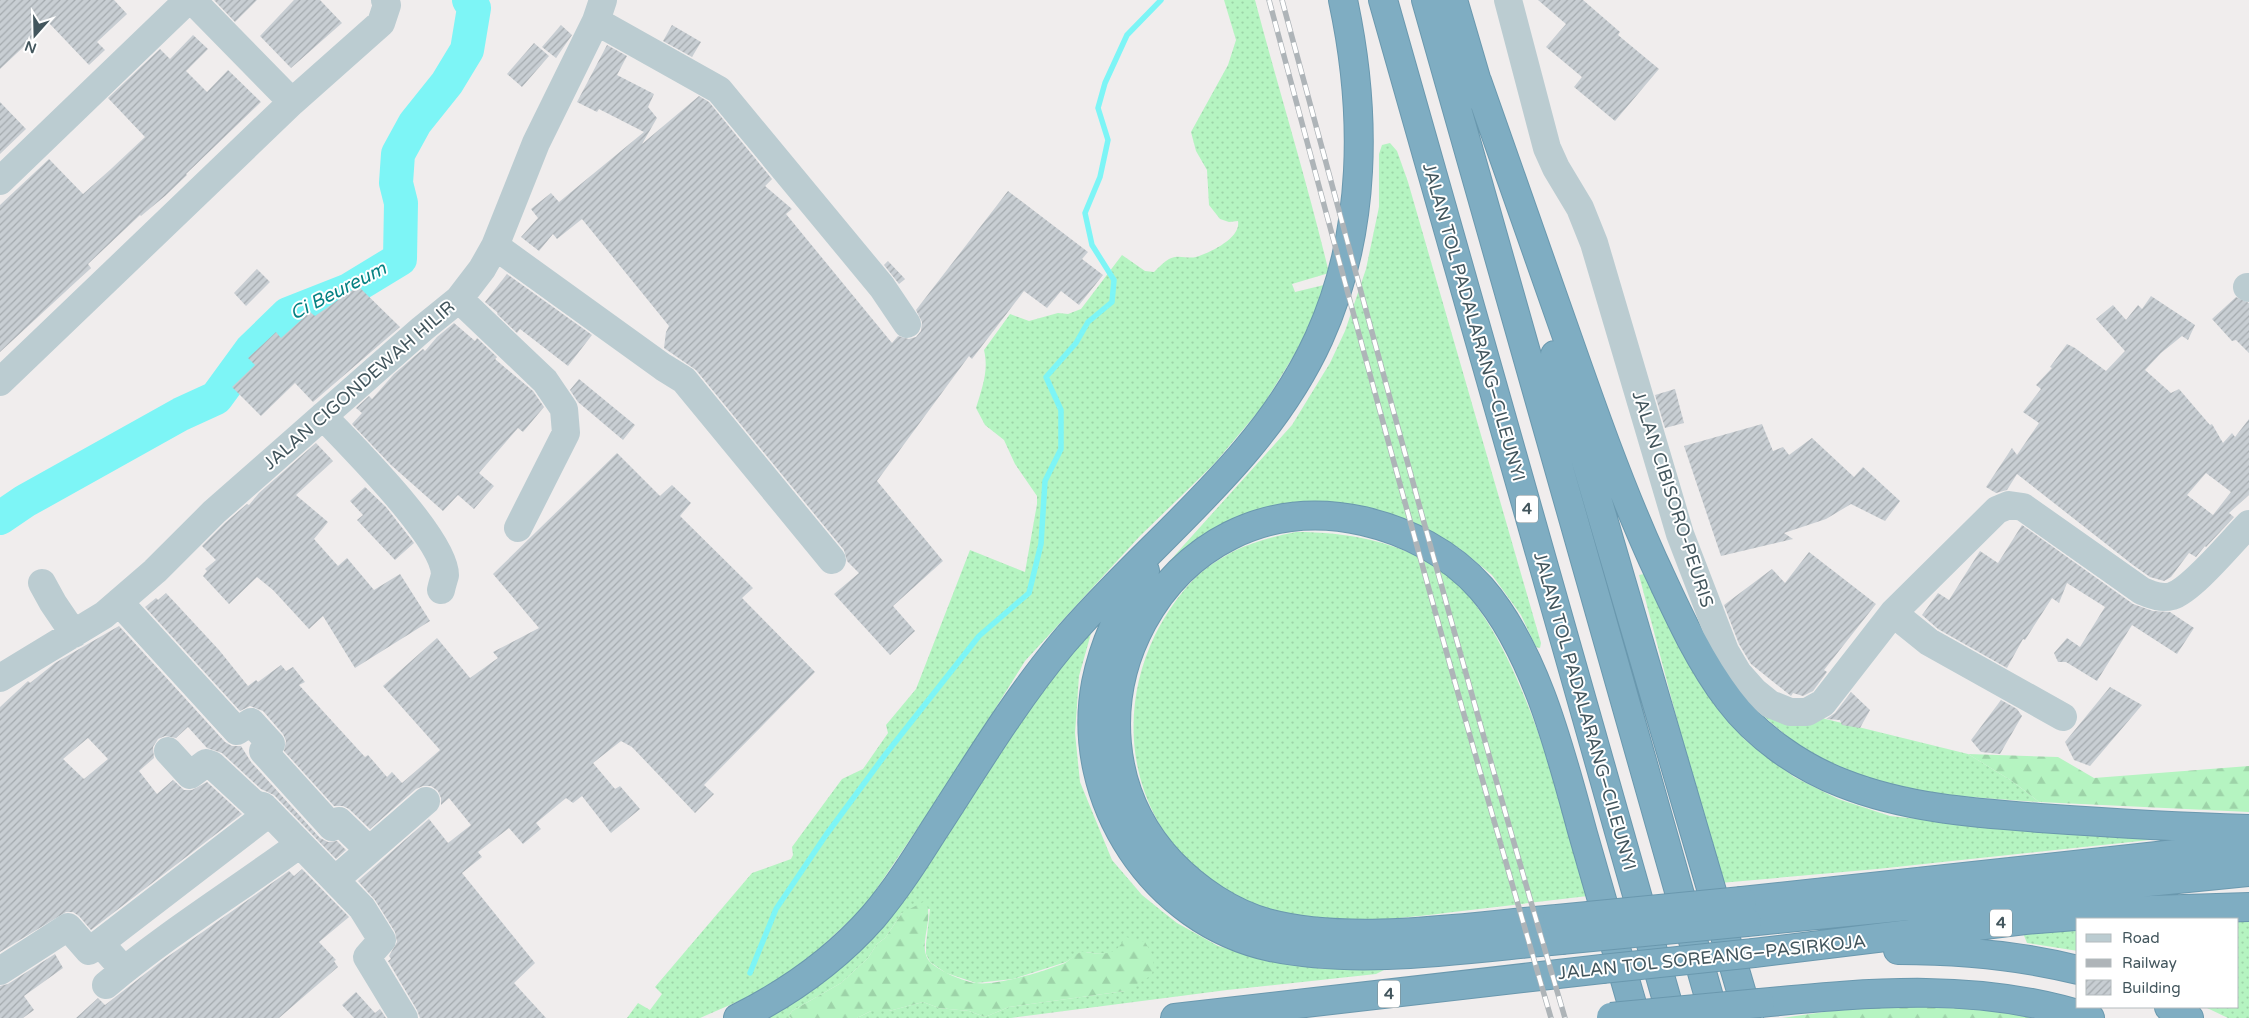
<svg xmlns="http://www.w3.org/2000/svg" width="2249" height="1018" font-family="'Varela Round',sans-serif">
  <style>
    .grass { fill: url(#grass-dots) }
    .forest { fill: url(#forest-firs) }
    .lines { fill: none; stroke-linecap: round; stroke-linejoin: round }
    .stream { stroke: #7df5f6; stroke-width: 5.5 }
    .river { stroke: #7df5f6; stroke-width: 34 }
    .building { fill: url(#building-hatch); fill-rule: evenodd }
    .highway-casing { stroke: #6a98ae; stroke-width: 30 }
    .minor { stroke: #bbccd1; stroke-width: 28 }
    .highway { stroke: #7fadc2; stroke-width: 28 }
    .rail-casing { stroke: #aeb4b8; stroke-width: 5.5 }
    .rail { stroke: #fff; stroke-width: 4; stroke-dasharray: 11; stroke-linecap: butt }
    .highway-bridge-casing { stroke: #6a98ae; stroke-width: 30; stroke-linecap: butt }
    .highway-bridge { stroke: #7fadc2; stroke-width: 28 }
    .labels { text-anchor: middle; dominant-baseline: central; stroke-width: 4; stroke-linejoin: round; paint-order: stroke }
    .shield { fill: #fff; stroke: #7b898e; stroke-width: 1 }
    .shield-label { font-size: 16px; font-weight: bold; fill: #43565d }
    .street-label { font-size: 18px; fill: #43565d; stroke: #fff }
    .water-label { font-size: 19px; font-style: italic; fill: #058182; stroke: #fff }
  </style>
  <defs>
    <pattern id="grass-dots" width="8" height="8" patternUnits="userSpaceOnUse" patternTransform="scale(1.25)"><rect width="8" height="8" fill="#b5f4c1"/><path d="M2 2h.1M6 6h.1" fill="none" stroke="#9dd3a8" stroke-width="1.8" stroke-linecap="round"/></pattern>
    <pattern id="forest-firs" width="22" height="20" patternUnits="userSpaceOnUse" patternTransform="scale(1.25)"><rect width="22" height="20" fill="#b5f4c1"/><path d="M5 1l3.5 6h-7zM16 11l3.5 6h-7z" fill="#9dd3a8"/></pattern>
    <pattern id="building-hatch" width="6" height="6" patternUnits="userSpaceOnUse" patternTransform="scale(1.25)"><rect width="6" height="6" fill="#c8ced3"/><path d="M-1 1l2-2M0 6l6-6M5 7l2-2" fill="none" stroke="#a4aaae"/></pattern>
  </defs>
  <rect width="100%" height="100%" fill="#f0eded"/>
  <path class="grass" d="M1224,0H1255C1279,91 1307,181 1329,273L1292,284L1295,292L1328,284L1304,339L1262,407L1214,464L1140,536L1025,661L953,776L865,906L804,963L755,994L700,1018H627L638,1003L650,1010L662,994L655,987L752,873L791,859L793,855L792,847L842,779L863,769L888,733L886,725L916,689L970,550L1025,572L1037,504V496L1015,464L1004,440L985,425L976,408C982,388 989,371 984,350L1010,314L1029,321L1058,313L1068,314L1081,309L1122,255L1145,271L1154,272C1159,267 1164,262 1169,259C1178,254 1187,259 1196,257C1211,252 1241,238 1238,221L1229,222L1220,219L1209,205L1207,170L1196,151L1191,132L1228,65L1236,40Z
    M1390,143L1397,151L1408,182L1541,643L1540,648L1536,647L1521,615L1492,575L1459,548L1430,531L1393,517L1354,507L1299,506L1171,566L1169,562L1183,546L1292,425L1330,363L1345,331L1366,269L1379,207V154L1382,145Z
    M1296,532C1346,532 1397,541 1440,569C1517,621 1562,808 1588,896C1546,901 1504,906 1462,911C1403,918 1321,930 1265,908C1242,899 1217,887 1198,871C1130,810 1116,716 1155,635C1169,608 1190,577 1217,561C1241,545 1267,538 1296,532Z
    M1644,574L1694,671L1744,739L1794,777L1838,799L1890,816L1974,825L2178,837L1877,869L1720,883L1639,575Z
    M1094,623L1079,676L1075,733L1080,782L1112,860L1142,895L1163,912L1177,923L1218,946L1268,961L1324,969L1380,967L1384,970L1376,974L1227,990L1011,1018H857L871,1011H889L923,1002L939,1008L969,1011L985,1017L1009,1007L1125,991L1117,951L1108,954L1081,952L1066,962L1013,979L976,983L946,973L930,962L926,954V944L930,909L902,913L885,938L877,944L868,958L841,983L792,1011L789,1016L791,1018H766L824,980L1068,655Z
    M1744,699L1968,754L2012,781L2039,802L1903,792L1844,770L1796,744Z
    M2249,921V1018H2228L2205,1007H2238V922Z
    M2078,930V951L2027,943L2023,933Z"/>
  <path class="forest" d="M1968,754L2058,757L2094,778L2249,766V812L2039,802L2012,781Z
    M925,901C936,919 915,947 931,963C940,971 964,982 976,983C997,986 1045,971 1065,963C1070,960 1075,954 1081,952C1084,951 1089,953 1092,953C1112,954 1115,954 1126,937L1145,942L1154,957L1152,975L1125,991L1009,1007L985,1017L969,1011L939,1008L923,1002L889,1011H871L857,1018H791L789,1016L792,1011L841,983L868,958L877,944L885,938L902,913Z
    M1895,1006C1942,1007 1987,1007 2033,1018H1782L1838,1010Z"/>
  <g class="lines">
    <path class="stream" d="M750,973L776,909L826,835L885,755L979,636L1029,593L1041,544L1045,481L1061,449V410L1046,377L1076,343L1088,322L1112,302L1114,280L1092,245L1085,213L1100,177L1108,140L1098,108L1105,83L1127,35L1161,0"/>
    <path class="river" d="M0,518L25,501L181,414L216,398L251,350L288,314L349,290L400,259L401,203L396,183L398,154L415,123L447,83L467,50L474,8L469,0"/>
  </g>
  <path class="building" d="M0,0H114L127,14L97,42L105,50L89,65L49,23L0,69Z
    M214,0H257L235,22Z
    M294,0H320L342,23L291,68L260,36Z
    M1538,0H1583L1620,32L1618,35L1659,69L1615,121L1574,87L1582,77L1546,47L1566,24Z
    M561,25L572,35L556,58L542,47Z
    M672,25L701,42L692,57L663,41Z
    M193,35L208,49L186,71L207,92L228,70L261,102L186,174L187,175L165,196L141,216L140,215L88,264L91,268L0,352V205L49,159L83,194L111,169L145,137L108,98L160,49L170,59Z
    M534,43L549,56L522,87L507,74Z
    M607,45L627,56L617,75L654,94L648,107L657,118L642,144L699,96L709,102L772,179L765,186L792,209L786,214L892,343L898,336L909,339L916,337L921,331L922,322L916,310L1008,191L1088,252L1082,259L1103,275L1079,305L1061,291L1047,308L1024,291L972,359L969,356L877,481L943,561L893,606L915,631L890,655L834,594L859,573L847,561L844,550L696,370L664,348L666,332L669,326L582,219L557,239L553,234L539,251L521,237L538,218L531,209L551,193L559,202L644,132L599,109L597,112L577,102Z
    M0,102L26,129L0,154Z
    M888,261L905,279L899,284L884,265Z
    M257,269L270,282L246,306L234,293Z
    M507,274L592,335L568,366L520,329L517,333L497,314L498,313L485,302Z
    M358,286L400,327L313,402L295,383L261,416L232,387L255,365L248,358L276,332L281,338L310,312L315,316Z
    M2151,296L2195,325L2188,340L2182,336L2161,353L2145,370L2171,393L2179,389L2210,425L2212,424L2223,443L2232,433L2235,437L2249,419V495L2229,513L2234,517L2206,547L2205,546L2196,557L2189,553L2171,577L2164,581L2150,577L2133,565L2017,474L2007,490L1996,493L1986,487L2012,448L2017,455L2039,423L2023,412L2041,389L2036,385L2052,368L2050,367L2067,344L2075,348L2106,371L2125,351L2096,319L2113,305L2126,320L2138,305L2142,309ZM2206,473L2231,492L2213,515L2187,495Z
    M2236,297L2249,303V353L2236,340L2232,341L2212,319Z
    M454,323L475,341L477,338L497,357L495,359L533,391L544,407L523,432L518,428L479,473L494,486L474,509L458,495L443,511L391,465L352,424L362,413L356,408L369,396L372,399L394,374L423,349L425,351L437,337Z
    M579,379L635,425L623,440L578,402L570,390Z
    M1675,389L1684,423L1665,428L1655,395Z
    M1762,424L1773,451L1783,447L1789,455L1812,438L1854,477L1863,467L1900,501L1885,521L1851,504L1826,519L1784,533L1793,539L1721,556L1684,446Z
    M316,443L333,461L296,495L328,522L314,539L338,566L347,558L374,590L400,574L430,621L355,668L323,616L309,629L273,590L257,577L229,604L203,576L207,571L205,569L216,560L202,546L225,523L247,504L249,505L259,493Z
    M617,453L660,496L672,485L691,503L680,516L753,588L742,598L815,672L704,785L714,794L695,813L632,747L621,741L593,763L615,789L620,786L640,809L611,833L582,796L573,803L566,798L536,823L541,829L523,844L509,828L478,852L482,857L462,873L535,963L514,983L546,1018H420L417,1010L388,961L391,959L389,956L397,942L395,932L375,900L358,881L429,819L448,843L471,825L449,798L441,805V798L438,791L431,786H423L416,789L370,829L349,809L343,806H334L284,751L286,741L283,734L263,711L250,706L240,711L145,607L156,598L158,600L166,593L219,650L248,686L256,680L258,682L281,665L286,671L293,667L305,682L299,685L365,757L368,755L387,777L392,772L402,783L440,750L383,686L437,638L470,678L498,658L493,652L539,628L493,574Z
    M365,487L386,507L414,543L395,560L357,520L363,515L350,501Z
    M2022,525L2133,604L2153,611L2170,612L2194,628L2177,654L2132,625L2097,681L2066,662H2058L2054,653L2067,638L2080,647L2105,607L2067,583L2059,603L2052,598L2025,640L2023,639L2007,668L1938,629L1922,615L1938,593L1949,600L1980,551L1998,563Z
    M1809,552L1876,604L1824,670L1827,672L1813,691L1803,696L1793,693L1791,696L1751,664L1739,644L1724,605L1772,569L1785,583Z
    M119,626L225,742L232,746H241L251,762L320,838L328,842L337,841L346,850L336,859L274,795L261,789L222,753L207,748L188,727L176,738L165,736L158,739L153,747L154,758L139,771L157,794L173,780L184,790H192L207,782L242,814L91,930L79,916L73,912H66L0,952V707L28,681L30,683L55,663ZM88,738L108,759L84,779L63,759Z
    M2110,687L2142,705L2090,766L2074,760L2065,742Z
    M1851,692L1870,710L1860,728L1842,725L1840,720L1826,719L1835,713Z
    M2001,700L2017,709L2022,716L2000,754L1981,752L1971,740Z
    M302,869L349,917L319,942L336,960L334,961L338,967L279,1018H76L98,998L105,1005L163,960L289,871L294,876Z
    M55,954L63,968L24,996L34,1010L23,1018H0V986L8,984Z
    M356,992L375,1013L380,1009L386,1018H354L342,1005Z"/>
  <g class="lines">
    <defs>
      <path id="highway" d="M1383,0L1672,1018
        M1426,0L1715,1018
        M1453,0L1482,99
        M1477,81C1506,164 1535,247 1565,331C1592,408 1619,485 1653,560C1675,607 1697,658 1729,700C1756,736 1800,767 1842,783C1905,808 1973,813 2040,818C2110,823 2179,827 2249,829
        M1555,355L1749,1018
        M1145,571C1122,605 1104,643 1096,683C1074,800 1154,922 1271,947C1360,966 1470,948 1561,940
        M1742,901L2249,846
        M1557,919C1469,926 1353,946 1267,923C1231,913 1197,890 1171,863C1038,721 1164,476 1363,521C1407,531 1450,553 1481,588C1536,651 1561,754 1583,834C1601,895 1618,957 1636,1018
        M1747,922L2249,872
        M1898,950C1959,950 2018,955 2078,970
        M1754,953L2025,920L2152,910L2249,907
        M1760,1003C1873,992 1980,982 2090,1018
        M2169,1007L2189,1018
        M738,1018C788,993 836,959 873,917C896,890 915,860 934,830C975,767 1014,702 1062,644C1148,542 1263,462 1319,338C1367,232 1367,112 1343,0
        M1175,1018L1602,969"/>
    </defs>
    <use href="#highway" class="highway-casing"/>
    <path class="minor" d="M192,0L292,102
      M1508,0L1547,148L1556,168L1580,208L1594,243L1680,534L1725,651L1738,673L1754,691L1770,704L1790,712H1807L1823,703L1893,613L1997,510L2009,505L2023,507L2142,591C2152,595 2161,599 2172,596C2192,590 2232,541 2249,524
      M596,21L719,90L882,287L907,324
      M0,181L188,0
      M495,246L663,367L684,380L832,560
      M2247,287L2249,288
      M459,299L545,381L564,409L566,433L518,528
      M0,382L292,102L381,23L387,5L385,0
      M323,416C350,445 445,538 445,575C444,579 442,585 441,590
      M42,583L53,603L74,634
      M119,602L237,731L251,722L271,744L263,751L332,827L339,821L369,850
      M1893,613L1929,642L2063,717
      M0,678L104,615L155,571L214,512L422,329L459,299L482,269L495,246L536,143L596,21L603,0
      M168,751L190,775L206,763L212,765L252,802L257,805L263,806L362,908L382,940L367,957L404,1018
      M335,880L426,801
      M124,970L100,943L269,813
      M0,971L68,927L89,951L100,943
      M106,985C168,933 236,891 300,844"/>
    <use href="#highway" class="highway"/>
    <defs>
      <path id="rail" d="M1269,0C1360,340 1452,680 1551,1018
        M1282,0C1374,340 1465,680 1565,1018"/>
    </defs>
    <use href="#rail" class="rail-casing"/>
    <use href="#rail" class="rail"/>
    <defs>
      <path id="highway-bridge" d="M1557,919L1742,901
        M1561,940L1747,922
        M1602,969L1754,953
        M1611,1017L1760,1003"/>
    </defs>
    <use href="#highway-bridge" class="highway-bridge-casing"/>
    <use href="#highway-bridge" class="highway-bridge"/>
  </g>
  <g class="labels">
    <g class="shield">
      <rect x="1516" y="495.5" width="22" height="27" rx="4"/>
      <rect x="1990" y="909.5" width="22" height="27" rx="4"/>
      <rect x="1378" y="980.5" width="22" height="27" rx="4"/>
    </g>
    <g class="shield-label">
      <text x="1527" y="509">4</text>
      <text x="2001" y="923">4</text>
      <text x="1389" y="994">4</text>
    </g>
    <g class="street-label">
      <text transform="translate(1474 322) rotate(74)">JALAN TOL PADALARANG–CILEUNYI</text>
      <text transform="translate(359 385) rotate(-41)">JALAN CIGONDEWAH HILIR</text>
      <text transform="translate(1673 499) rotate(72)">JALAN CIBISORO-PEURIS</text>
      <text transform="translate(1585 711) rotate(74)">JALAN TOL PADALARANG–CILEUNYI</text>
      <text transform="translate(1712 957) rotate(-6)">JALAN TOL SOREANG–PASIRKOJA</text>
    </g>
    <g class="water-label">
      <text transform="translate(338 291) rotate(-27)">Ci Beureum</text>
    </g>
  </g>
  <rect x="2076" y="918" width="162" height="90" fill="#ffffff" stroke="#b4bbbe"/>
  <rect x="2086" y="934" width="25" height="8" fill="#bbccd1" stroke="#b4bbbe"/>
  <text x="2122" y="943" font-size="15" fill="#43565d">Road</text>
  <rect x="2086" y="959" width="25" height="8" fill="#aeb4b8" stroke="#b4bbbe"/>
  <text x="2122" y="968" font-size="15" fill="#43565d">Railway</text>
  <rect x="2086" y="980" width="25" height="15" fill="url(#building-hatch)" stroke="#b4bbbe"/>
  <text x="2122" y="993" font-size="15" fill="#43565d">Building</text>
  <g transform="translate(35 35) rotate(200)" stroke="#ffffff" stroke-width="4" paint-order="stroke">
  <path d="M0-4L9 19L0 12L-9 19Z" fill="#43565d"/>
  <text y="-8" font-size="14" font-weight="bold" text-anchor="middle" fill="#43565d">N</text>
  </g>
</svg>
